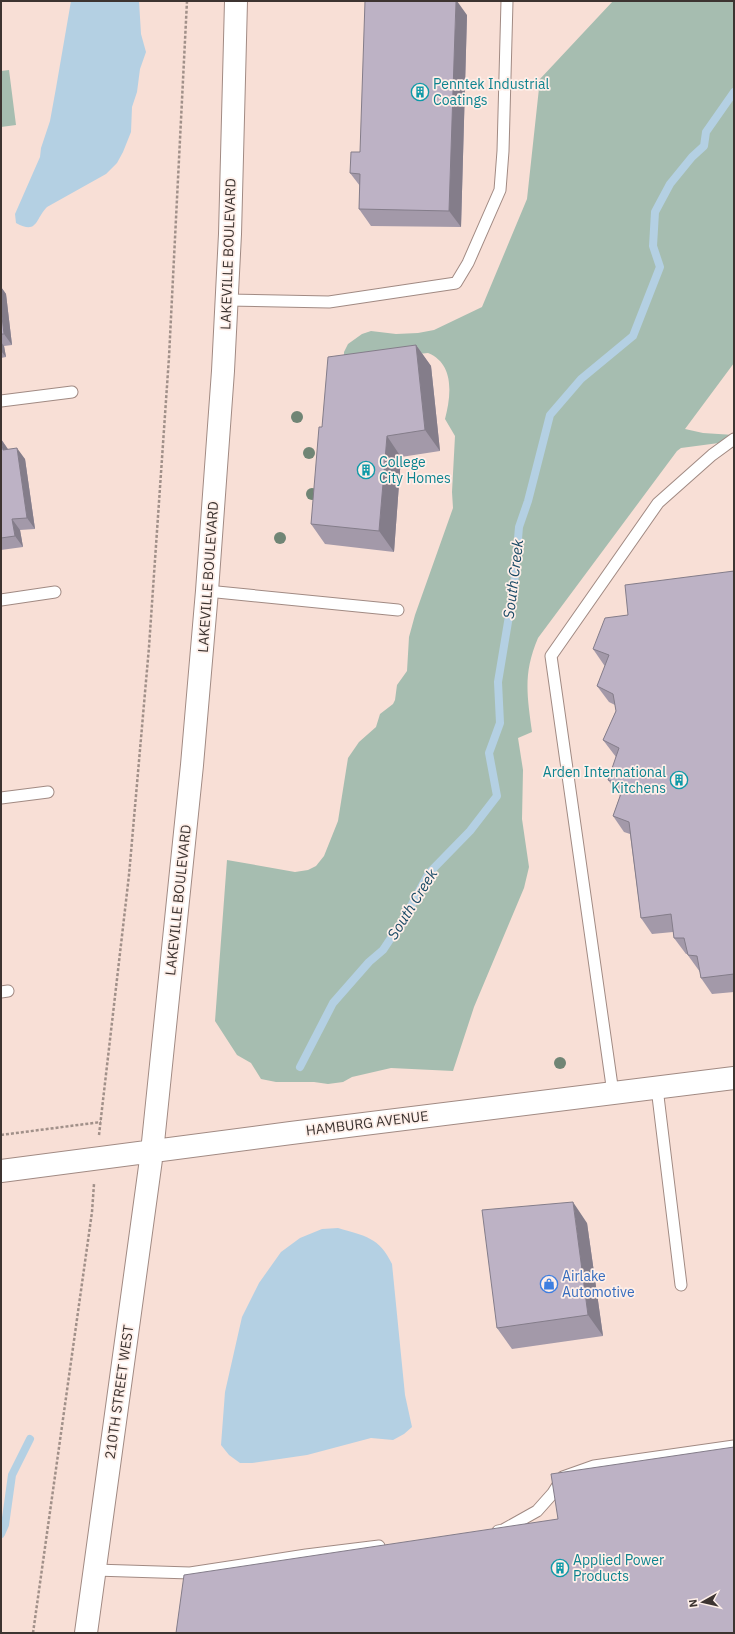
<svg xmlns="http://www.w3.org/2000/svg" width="735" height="1634" font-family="'IBM Plex Sans',sans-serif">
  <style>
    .green { fill: #a6bdb0 }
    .water { fill: #b4d0e3 }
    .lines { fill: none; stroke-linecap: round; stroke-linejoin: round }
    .stream { stroke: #b4d0e3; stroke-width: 8 }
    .service-casing { stroke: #a18a83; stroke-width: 13 }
    .tertiary-casing { stroke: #a18a83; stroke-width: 24 }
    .path { stroke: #a19089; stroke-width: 2.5; stroke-dasharray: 3 2; stroke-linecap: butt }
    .service { stroke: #fff; stroke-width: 11 }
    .tertiary { stroke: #fff; stroke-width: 22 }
    .tree { fill: #708575 }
    .wall { fill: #a399a9 }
    .shaded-wall { fill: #847d8a }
    .building { fill: #bdb2c5; stroke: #847d8a }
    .labels { text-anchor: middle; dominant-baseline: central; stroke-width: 3.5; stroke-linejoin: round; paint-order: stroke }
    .culture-label { font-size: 14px; fill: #0d838f; stroke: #feefe9; text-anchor: start }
    .street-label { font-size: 14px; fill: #3d3431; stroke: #feefe9 }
    .shop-label { font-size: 14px; fill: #366cbe; stroke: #feefe9; text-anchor: start }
    .water-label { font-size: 15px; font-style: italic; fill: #184965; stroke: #feefe9 }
  </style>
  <rect width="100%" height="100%" fill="#f8dfd6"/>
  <path class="green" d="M613,1H734V363L685,429L703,433L734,435V441L681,448L677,451L538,638C523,673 527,695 532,732L518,738L523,770L522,819L529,867L524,888L474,1007L453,1071L391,1068L352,1077L343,1082L328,1084L314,1082H276L261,1079L251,1063L237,1055L215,1021L227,860L295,872L308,870L316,866L324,856L338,821L348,758L359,742L376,727L380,714L393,704L395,700L397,685L407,671L409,637L415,615L453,508L452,492L455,436L445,419C451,396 455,364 428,353L344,361V352L348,344L362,334L371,331L396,334L418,333L434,330L482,307L527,199L540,79Z
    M9,70L16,125L1,127V71Z"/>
  <path class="water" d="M71,1H139L141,34L146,52L140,69L137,92L132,107L131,132L123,152L117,163L106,174L47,207C35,219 38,235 16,223L15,214L40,157L41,148L50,121L56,88Z
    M338,1228C365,1236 379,1237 392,1264L405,1395L412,1427L404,1434L393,1440L371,1438L307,1455L252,1463H240L229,1455L221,1445L225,1392L242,1317L259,1283L281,1252L300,1238L322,1229Z"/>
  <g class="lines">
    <path class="stream" d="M300,1067L333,1003L369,962L383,950L405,917L429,873L470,831L497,796L489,753L500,723L498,682L514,586L519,527L528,501L550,415L581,379L633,336L660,267L653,246L655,212L670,184L692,157L704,146L706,132L734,92
      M1,1534L5,1525L12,1475L30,1439"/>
    <defs>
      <path id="service" d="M227,300L329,302L456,283L468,263L500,190L503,151L507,1
        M1,401L72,392
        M207,591L398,610
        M1,600L55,592
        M1,798L48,792
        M1,992L8,991
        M657,1088L681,1285
        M613,1093L551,656L658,503L712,455L734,439
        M498,1531L503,1530L537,1511L553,1493L563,1477L594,1466L734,1446
        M95,1570L190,1573L306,1555L379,1546"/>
      <path id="tertiary" d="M1,1171L291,1133L734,1078
        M86,1633L152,1152L192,765L207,591L223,371L230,234L236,1"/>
    </defs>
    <use href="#service" class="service-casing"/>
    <use href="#tertiary" class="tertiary-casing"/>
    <path class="path" d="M1,1135L101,1122
      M99,1135L129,875L149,647L169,357L187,1
      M33,1633L92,1212L94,1184"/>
    <use href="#service" class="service"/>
    <use href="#tertiary" class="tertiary"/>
  </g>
  <g class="tree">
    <circle cx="297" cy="417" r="6"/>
    <circle cx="309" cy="453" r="6"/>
    <circle cx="312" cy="494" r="6"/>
    <circle cx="280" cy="538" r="6"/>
    <circle cx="560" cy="1063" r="6"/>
  </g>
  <path class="wall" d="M467,15L461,227L371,226L359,209L360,186L350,173L360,152Z
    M1,287L6,294L12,345L4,346L6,357L1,358Z
    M416,345L431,366L440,451L401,457L394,552L325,544L311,524L322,427Z
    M1,439L8,449L25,459L35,529L20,530L23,547L1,550Z
    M734,571V992L712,994L701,978L700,972L687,954H686L674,938L673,932L652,934L641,918L630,834L624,832L613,816L620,796L608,780L616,757L603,740L616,711L615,705L609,702L597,686L605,666L604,665L593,649L628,615Z
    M587,1223L603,1336L512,1349L497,1328Z"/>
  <path class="shaded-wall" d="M456,1H457L467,15L461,227L449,211Z
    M1,287L6,294L12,345L4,334L1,308Z
    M1,342L4,346L6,357L1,351Z
    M416,345L431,366L440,451L425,430Z
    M387,436L401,457L394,552L379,531Z
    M1,439L9,451L3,450Z
    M17,448L25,459L35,529L27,518Z
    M12,519L20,530L23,547L15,536Z
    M573,1202L587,1223L603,1336L588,1315Z"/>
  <path class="building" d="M365,1H456L449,211L359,209L360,174L350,173L351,152H360Z
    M1,308L4,334H1Z
    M416,345L425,430L387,436L379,531L311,524L319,427H322L328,357Z
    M1,439L3,450L17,448L27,518L12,519L15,536L1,538Z
    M734,571V974L701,978L697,956L688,955L684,938H674L671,914L641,918L629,822L613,816L624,785L608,780L619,748L603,740L616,711L613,694L597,686L609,655L593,649L605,618L628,615L625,585Z
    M573,1202L588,1315L497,1328L482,1210Z
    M734,1447V1633H176L184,1575L558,1519L551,1474Z"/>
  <defs>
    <symbol id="building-ring" viewBox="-11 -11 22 22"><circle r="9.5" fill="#feefe9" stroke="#0f9aa8" stroke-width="1.5"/><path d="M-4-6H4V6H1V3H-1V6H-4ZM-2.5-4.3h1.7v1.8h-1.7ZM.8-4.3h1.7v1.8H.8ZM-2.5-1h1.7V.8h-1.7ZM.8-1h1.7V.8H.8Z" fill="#0f9aa8"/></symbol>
    <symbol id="shop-ring" viewBox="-11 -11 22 22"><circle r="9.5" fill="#feefe9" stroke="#3f7fe0" stroke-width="1.5"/><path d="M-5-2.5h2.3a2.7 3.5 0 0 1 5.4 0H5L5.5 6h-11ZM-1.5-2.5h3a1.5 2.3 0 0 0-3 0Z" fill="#3f7fe0"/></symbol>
  </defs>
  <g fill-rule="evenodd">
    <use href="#building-ring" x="410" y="82" width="20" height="20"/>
    <use href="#building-ring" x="356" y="460" width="20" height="20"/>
    <use href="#building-ring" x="669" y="770" width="20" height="20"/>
    <use href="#shop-ring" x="539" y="1274" width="20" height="20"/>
    <use href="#building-ring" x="550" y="1558" width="20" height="20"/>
  </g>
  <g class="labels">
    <g class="culture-label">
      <text x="433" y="84">Penntek Industrial<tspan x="433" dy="16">Coatings</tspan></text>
      <text x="379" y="462">College<tspan x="379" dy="16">City Homes</tspan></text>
      <text x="666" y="772" text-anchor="end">Arden International<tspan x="666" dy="16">Kitchens</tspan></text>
      <text x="573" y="1560">Applied Power<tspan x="573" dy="16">Products</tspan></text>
    </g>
    <g class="street-label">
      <text transform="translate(228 254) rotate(-88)">LAKEVILLE BOULEVARD</text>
      <text transform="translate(208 577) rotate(-86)">LAKEVILLE BOULEVARD</text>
      <text transform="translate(178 900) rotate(-84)">LAKEVILLE BOULEVARD</text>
      <text transform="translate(367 1123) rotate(-7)">HAMBURG AVENUE</text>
      <text transform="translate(119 1392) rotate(-82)">210TH STREET WEST</text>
    </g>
    <g class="shop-label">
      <text x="562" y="1276">Airlake<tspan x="562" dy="16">Automotive</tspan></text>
    </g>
    <g class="water-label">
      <text transform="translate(513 579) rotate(-83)">South Creek</text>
      <text transform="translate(412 904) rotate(-58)">South Creek</text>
    </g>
  </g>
  <rect width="735" height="1634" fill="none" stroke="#3d3431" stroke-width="4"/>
  <g transform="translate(703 1602) rotate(262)" stroke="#feefe9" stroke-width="3" paint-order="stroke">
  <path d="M0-3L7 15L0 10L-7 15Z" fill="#3d3431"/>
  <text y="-6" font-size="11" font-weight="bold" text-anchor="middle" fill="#3d3431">N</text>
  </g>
</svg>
